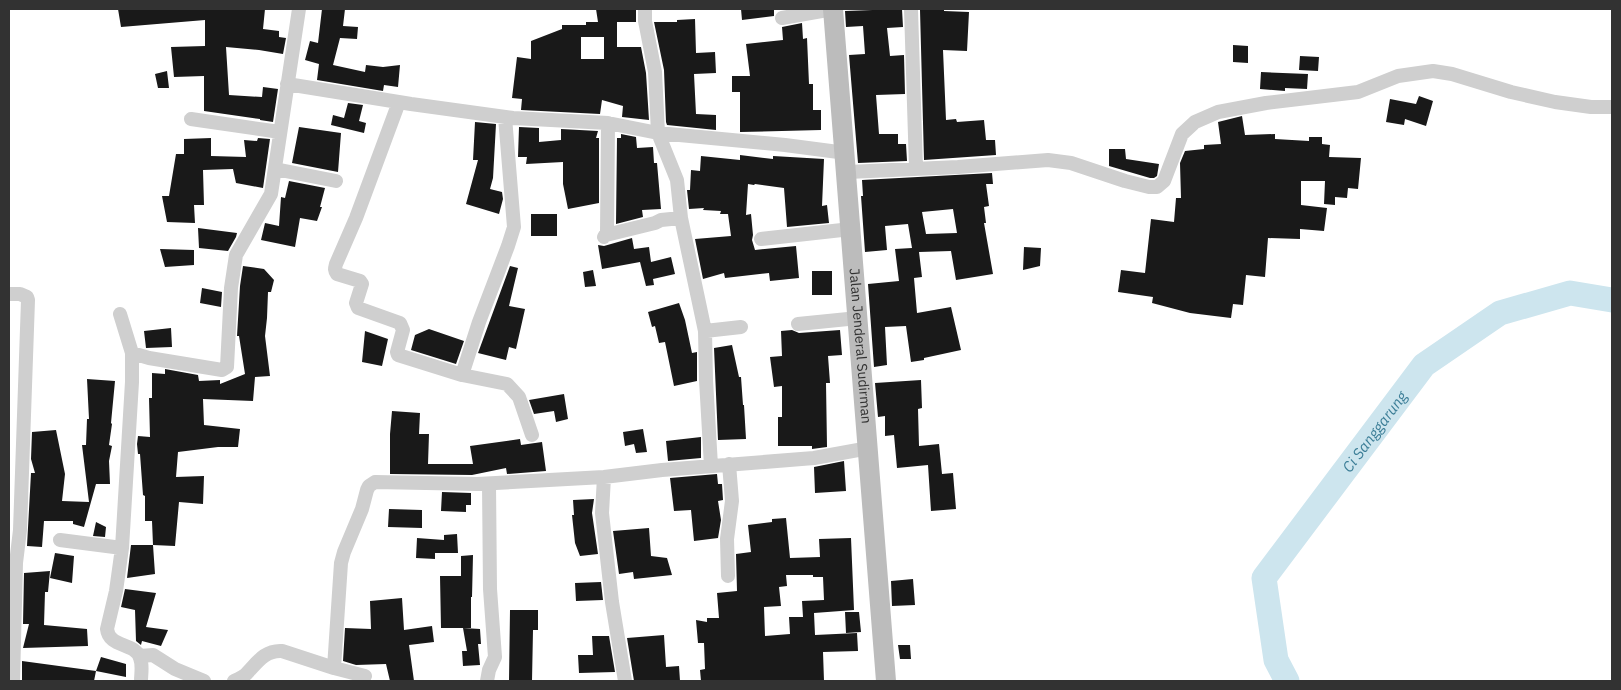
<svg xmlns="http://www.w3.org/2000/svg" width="1621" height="690" font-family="'IBM Plex Sans',sans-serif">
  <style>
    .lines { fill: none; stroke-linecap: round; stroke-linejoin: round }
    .river { stroke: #cde5ee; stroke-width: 25 }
    .building { fill: #191919; fill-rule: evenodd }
    .minor { stroke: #cfcfcf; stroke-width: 14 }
    .secondary { stroke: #bcbcbc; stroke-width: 20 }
    .labels { text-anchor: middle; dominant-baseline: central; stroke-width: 5; stroke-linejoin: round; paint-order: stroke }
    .street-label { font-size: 14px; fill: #323232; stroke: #fff }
    .water-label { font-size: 15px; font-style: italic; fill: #3c7e97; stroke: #fff }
  </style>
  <rect width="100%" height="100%" fill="#fff"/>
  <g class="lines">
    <path class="river" id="s1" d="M1287,681L1276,660L1264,578L1424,365L1500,313L1570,293L1612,300"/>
  </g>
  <path class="building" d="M118,9H265L263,29L279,31V37L286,38L283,54L259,50L226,47L229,95L262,97L263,87L278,89L273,122L260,120V119L204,111V76L174,77L171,47L205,46V20L121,27Z
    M322,9H345L343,26L358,27L357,39L340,38L333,65L365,72L366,65L383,67L400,65L398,87L384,85L383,91L317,80L319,64L305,60L310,41L318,43Z
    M596,9H636V22H617V47H641L646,73L649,120L622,117L623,106L602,100L600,114L521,110L522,99L512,98L517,57L531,59V41L562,29V25H586V22H598ZM581,37H604V59H581Z
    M741,9H774V16L742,20Z
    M900,9H902L903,27L887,28L890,56L904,55L905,94L876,95L879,134H898V144H906L907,161L858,163L849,55L865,54L863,26L846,27L845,11Z
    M944,9V11L969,12L967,51L943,50L946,120L956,119L957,122L984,120L986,140H995L996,155L924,160L920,10Z
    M695,19L696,53L715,52L716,73L694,74L696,114L716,115V130L667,125L666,122L664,70L654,22H677V20Z
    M802,23L803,39L807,38L809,84H813V110H821V130L740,132V92H732V76H750L746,44L783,40L782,27Z
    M1233,45L1248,46V63L1233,62Z
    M1300,56L1319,57L1318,71L1299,70Z
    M167,71L169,88H158L155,74Z
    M1261,72L1308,74L1307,89L1285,88V91L1260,89Z
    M1419,96L1433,101L1426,126L1405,119L1404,125L1386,122L1390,99L1416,104Z
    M348,103L363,105L359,121L366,123L364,133L331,125L333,115L344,118Z
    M1242,116L1245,135L1275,134V139L1309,141V137H1322V144L1330,145L1329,157L1361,158L1358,189L1348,188L1347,198L1335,197V205L1324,204L1325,181H1301V205L1327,208L1324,231L1300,229V239L1268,238L1265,277L1246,275L1243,305L1233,304L1231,318L1190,313L1152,303L1153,297L1118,292L1121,270L1145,273L1151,219L1174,222L1176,198H1181L1180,163L1185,151L1204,149V145L1221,144L1218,122Z
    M475,122L496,124L493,178L490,189L502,192L503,199L499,214L466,204L478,160H473Z
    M299,127L341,133L338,172L292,163Z
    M519,127L539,128V142L561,140V129L598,131L596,138H599V203L568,209L563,184V162L526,164L527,157H518Z
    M621,134L636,137L637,148L653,147L654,163H657L661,209L642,210L643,217L616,224L617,138H621Z
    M211,138V156L246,157L244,140L257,141L258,138L270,139L263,188L236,183L233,169L203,170L204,205H194L195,223L167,222L162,196H169L176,154H184V139Z
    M1109,149H1125L1126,159L1159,164L1157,176L1154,178H1150L1109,166Z
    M740,155L773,159V156L824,159L822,206L827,205L829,223L787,227L784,188L755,184L754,185L748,184L746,215L751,214L753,235L752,240L755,250L796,246L799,278L770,281L769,273L725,278L724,273L703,279L695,239L731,236L728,214H720L721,211L703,210L704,208L689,209L687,190H690L691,170L700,171L701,156L740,160Z
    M992,173L993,184H986L989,206L984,207L986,223H984L993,274L956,280L951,251L919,252L922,277L914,278L917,313L951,307L961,350L924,358V360L911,362L906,326L885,327L887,365L874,367L868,284L899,281L895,249L912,248L908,224L885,226L887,250L865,252L861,196H863L862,180ZM953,209L957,233L926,234L922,212Z
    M289,181L325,188L320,207H322L317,221L300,218L295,247L261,240L265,223L279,226L281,197L285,198Z
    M531,214H557V236H531Z
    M198,228L237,233L236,237L228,251L199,248Z
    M632,238L634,249L649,247L651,262L671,257L675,274L653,279L654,285L646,286L640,262L602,269L598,245L604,246Z
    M1024,247L1041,248L1040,266L1023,270Z
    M160,249L194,250V265L165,267Z
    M243,266L264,269L274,280L271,292H268L267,318L265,336L270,376L255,377L253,401L203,399L204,425L240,429L238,447H218L178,452L176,477L204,476L203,504L179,502L175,546L153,545L152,521H145V496L143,495L140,454H138L137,444L138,436L150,437L149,398H152V373L165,374V369L198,375L199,381L220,380V384L245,374L239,336H237L240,286Z
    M510,266L518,268L509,306L525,309L516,349L509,347L506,360L478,353Z
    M593,270L596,286L585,287L583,272Z
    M812,271H832V295H812Z
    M202,288L222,292L221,307L200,303Z
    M679,303L685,320L692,353L697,352V381L674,386L665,342L659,343L655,326L652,327L648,312Z
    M171,328L172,347L146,348L144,331Z
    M429,329L464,341L456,364L411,350L415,335Z
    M792,330L799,333L840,330L842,355L828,356L830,383H826L827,447L812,449V446H778V417H782V386L774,387L770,357L782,356L781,331Z
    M365,331L388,339L382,366L362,362Z
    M732,345L739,377H741L743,405H744L746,439L718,440L714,348Z
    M87,379L115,381L111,423L112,424L109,445L112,446L109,461L110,484H96L84,527L73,524V521H44L42,547L27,546L31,473H35L31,459L32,432L56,430L65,474L62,501L89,502L82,445H86L87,419H89Z
    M921,380L922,408L918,409L919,446L939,444L942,474L953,473L956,509L931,511L928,465L897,468L894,435L885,436V416L878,417L875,383Z
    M564,394L568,419L556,422L554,411L534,414L529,400Z
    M392,411L420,413L419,434H429L428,464H473L470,446L520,439L521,445L542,442L546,471L507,474L506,468L472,475L390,474V434Z
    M643,429L647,452L636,453L634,444L625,446L623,432Z
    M701,437V458L668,461L666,441Z
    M844,461L846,491L815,493L814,467Z
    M717,474L718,484H722L723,500L718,501L721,520L718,538L694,541L691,510L674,511L670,478Z
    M442,492L471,493V505H466V512L441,511Z
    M594,499L592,513L598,554L580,556L575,543L572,515H574L573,500Z
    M389,509L422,510V528L388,527Z
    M786,518L790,558L820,557L819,539L851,538L854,610L814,613L815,635L857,633L858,651L823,652L824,681H701L700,670L705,669L704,643H698L696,620L707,622V618H719L717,593L737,591L736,554L751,552L748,525L772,522V519ZM786,575H813V577H823L824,600L802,601L803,617H789L790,634L765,636L764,607L781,606L779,587L787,586Z
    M96,522L106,527L105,537L93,536Z
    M649,528L651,556L667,558L672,575L634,579L633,572L619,574L613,531Z
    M457,534L458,553H435V559L416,558L417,538L444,540V535Z
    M131,545H153L155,574L127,578Z
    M55,553L74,556L72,583L50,578Z
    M473,555L472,597H471V628H441L440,576H461V556Z
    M50,571L48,592H45L44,625L87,629L88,646L23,648L29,624H23L24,573Z
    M913,579L915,605L892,606L891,581Z
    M601,582L603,600L576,601L575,583Z
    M125,589L156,593L146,627L168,630L161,646L142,641L141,645L136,641L135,610L121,607Z
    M402,598L404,630L432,626L434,642L409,645L414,681H390L386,664L356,665L343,661L345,628L371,629L370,601Z
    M510,610H538V630H533L532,681H509Z
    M845,612H859L861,632L846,633Z
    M463,628L480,629L481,644H478L480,665L463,666L462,651H467Z
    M664,635L666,667L679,666L680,681H634L627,638Z
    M592,636H609L615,672L579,673L578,655H593Z
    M898,645H910L911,659H900Z
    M101,657L126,664V677L96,671Z
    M22,661L96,671L94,681H22Z"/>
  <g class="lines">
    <path class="minor" d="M645,9V21L655,72L658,133L677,180L681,218L705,331L706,380L711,466
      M911,9L916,168
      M782,18L833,9
      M287,84L411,104L513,118L608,123L658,133L785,145L846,153
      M399,102L356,218L336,264C335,268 334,270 337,274L360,281L362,284L356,303L358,308L400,323L403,330L397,352L398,355L462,375L507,384L519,397L532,435
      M191,119L280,132
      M275,169L336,181
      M848,172L958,167L1048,160L1071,163L1125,181L1149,187H1157L1164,181L1182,134L1195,122L1218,112L1266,103L1358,92L1398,76L1433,71L1452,74L1511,92L1555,102L1591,107H1612
      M606,235L655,223L661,220L681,218
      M604,237L607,232L608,123
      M761,239L851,229
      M9,294H20L27,297L28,300L20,530L16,563L13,681
      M120,314L132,353
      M798,324L858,318
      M705,331L741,327
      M462,375L479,322L508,246L514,227L505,117
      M604,477L602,513L612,602L625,681
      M60,540L122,548
      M728,576L727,539L732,501L729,464
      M140,656L153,655L175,669L204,681
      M334,668L365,676
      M141,681C141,674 143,665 140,658C135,642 109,648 107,629L116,591L122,548L132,382V353L149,358L222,370L227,367L231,288L236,255L271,194L299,9
      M234,681C239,679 245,676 248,672C258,661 266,650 282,651L334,668L341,563L344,552L362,509L367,490L369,486L375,482L477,484L604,477L662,470L814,458L869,448
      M487,681L489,670L495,657L490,589L489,484"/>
    <path class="secondary" id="s2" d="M833,9C852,233 870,457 886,681"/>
  </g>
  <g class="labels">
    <g class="street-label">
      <text stroke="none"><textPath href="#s2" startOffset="338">Jalan Jenderal Sudirman</textPath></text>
    </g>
    <g class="water-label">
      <text stroke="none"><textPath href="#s1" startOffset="290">Ci Sanggarung</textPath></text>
    </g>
  </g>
  <rect width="1621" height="690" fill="none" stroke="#323232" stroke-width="20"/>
</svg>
